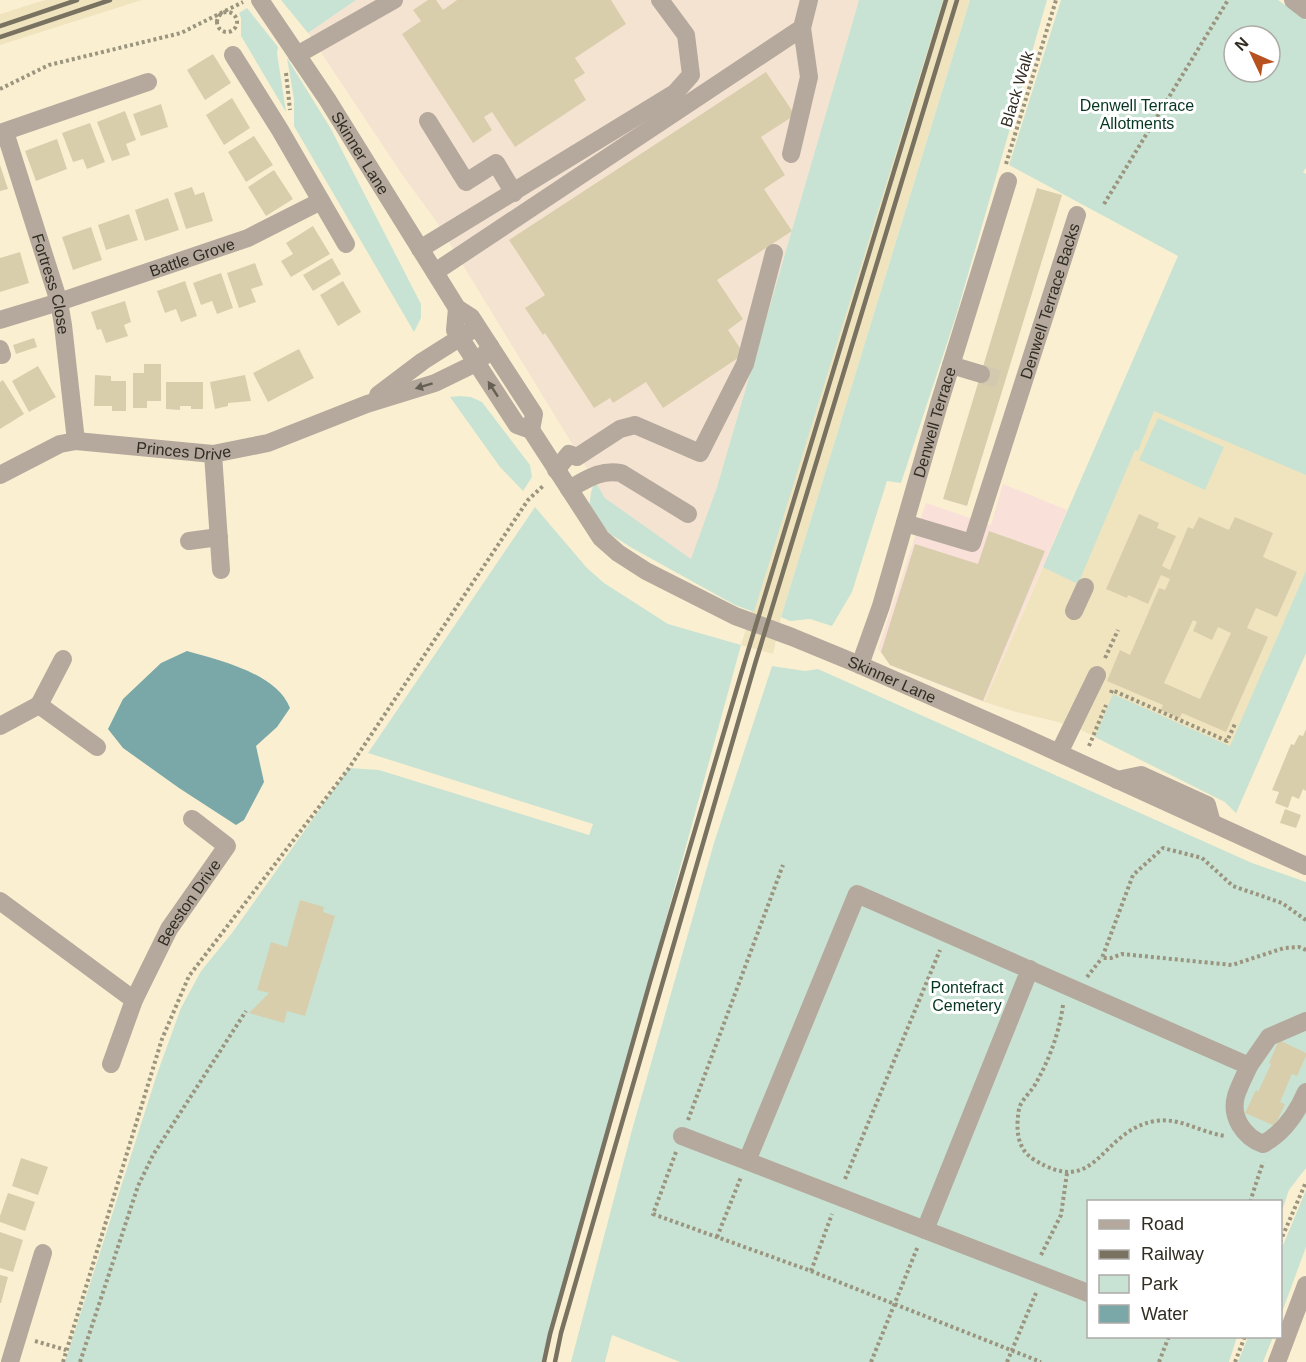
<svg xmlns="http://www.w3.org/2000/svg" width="1306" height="1362" font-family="Helvetica,sans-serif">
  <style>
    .commercial { fill: #f5e3d2 }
    .industrial { fill: #f9e0d9 }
    .built { fill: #f0e4bf }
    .green { fill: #c8e3d3; fill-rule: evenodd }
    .water { fill: #7aa7a8 }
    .building { fill: #d9ceac; fill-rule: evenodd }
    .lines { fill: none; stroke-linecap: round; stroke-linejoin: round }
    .minor-tunnel { stroke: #d2c9ae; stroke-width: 18; stroke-dasharray: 18 9; stroke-linecap: butt }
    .path { stroke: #9b947e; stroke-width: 4; stroke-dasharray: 3 3; stroke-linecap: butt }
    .minor { stroke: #b5a99d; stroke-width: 18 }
    .rail { stroke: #797260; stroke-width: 4.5 }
    .oneway { fill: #665f53 }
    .labels { text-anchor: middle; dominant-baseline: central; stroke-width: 6; stroke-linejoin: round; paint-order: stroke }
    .street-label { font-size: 16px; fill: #312d22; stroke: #fff }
    .park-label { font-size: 16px; fill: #063521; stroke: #fff }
  </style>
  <rect width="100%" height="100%" fill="#faf0d1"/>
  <path class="commercial" d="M356,0H859L717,487L691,560L605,498L436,221L403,176L308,33Z"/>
  <path class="industrial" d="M1003,484L1067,510L984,702L890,665L878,649L926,503L991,525Z"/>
  <path class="built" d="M45,0H142L0,45V14Z
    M941,0H970L781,617L773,654L741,645Z
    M1306,174V653L1236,813L1225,802L1081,730L1058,722L1016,712L984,702L1179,256Z"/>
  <path class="green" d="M281,0H356L308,33Z
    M859,0H943L754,612L735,605L632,548L610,534L589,508L591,492L595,481L605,498L691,559L717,487Z
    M970,0H1047L956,316L901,483L887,481L852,592L832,626L810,619L790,621L781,617Z
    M1061,0H1278L1306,20V168L1303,172L1306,174V475L1154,411L1138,451L1135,450L1078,584L1043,567L1178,256L1009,165ZM1234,36H1270V72H1234Z
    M247,8L278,47L277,53L286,112L241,36V18L239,13Z
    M287,58L331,129L421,304V318L414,332L294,126V99Z
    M459,396L471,397L482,402L530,465L532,477L523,491L500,467L450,397Z
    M1158,418L1224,447L1205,490L1139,460Z
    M535,507L587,568L604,583L668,624L741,645L545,1362H65L157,1074L181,1008L201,971L232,933L349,768L379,770L589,835L593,824L368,753Z
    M1306,571V653L1236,813L1225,802L1095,737L1113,694L1230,746Z
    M772,666L805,671L818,669L1252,863L1306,882V1168L1289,1190L1281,1214L1280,1202H1088V1336L1237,1337L1229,1362H680L612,1335L605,1362H571L632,1130L714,843Z
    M1306,1190V1247L1281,1315V1250Z
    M1248,1337H1273L1263,1362H1238Z"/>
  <path class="water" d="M187,651C221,661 276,673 290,708L277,727L256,746L264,782L244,820L236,825L179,788L123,748L108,729L123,699L161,663Z"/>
  <path class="building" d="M428,0H436L443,10L457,0H611L626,24L575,58L585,73L574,80L586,100L515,147L492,112L484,117L492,130L473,143L402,34L421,21L413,10Z
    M213,54L231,83L205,100L187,70Z
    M766,72L795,115L761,137L785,175L764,189L792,231L717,280L743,319L728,330L744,354L663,408L646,382L613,403L610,398L594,408L545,333L543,335L525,308L545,295L509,240Z
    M232,98L250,128L224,145L206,115Z
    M161,104L168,127L141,136L133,114Z
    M125,111L136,140L126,144L130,155L112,161L97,122Z
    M90,123L105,162L87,169L83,159L73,162L62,133Z
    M254,136L273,165L246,182L228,152Z
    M57,139L67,169L36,181L25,151Z
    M0,165L8,189L0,191Z
    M274,170L293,199L266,216L248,187Z
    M192,187L195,195L204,192L213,221L186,229L174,193Z
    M1037,188L1062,195L967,506L943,499Z
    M168,198L179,230L145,241L135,210Z
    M129,214L138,240L106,250L98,225Z
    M313,226L330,254L291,277L281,261L293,254L286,243Z
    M91,227L102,260L73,270L62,237Z
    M20,252L29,283L0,292V258Z
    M332,258L341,274L313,291L303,275Z
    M255,263L263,285L251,289L256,302L239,308L227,273Z
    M221,273L233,308L217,314L212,301L201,305L193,283Z
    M185,281L197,316L181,322L176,309L165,313L157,291Z
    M343,281L361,312L338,326L320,295Z
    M125,301L131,322L124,325L128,336L106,343L101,329L97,330L91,312Z
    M34,338L37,347L16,354L13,345Z
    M299,349L314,378L268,402L253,373Z
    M144,364H161V401H147V408H133V373H144Z
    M38,366L56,397L29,412L12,381Z
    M95,375L111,376V381H126V411H112V406H94Z
    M245,375L251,401L228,403V406L215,409L210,382Z
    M3,380L24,414L0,429V382Z
    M166,382H203V409H191V406H180V410L166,409Z
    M1139,514L1159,523L1157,528L1176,536L1162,566L1170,570L1188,527L1193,529L1199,517L1229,530L1235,517L1273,533L1263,557L1297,572L1277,617L1256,608L1247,628L1268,637L1226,732L1182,713L1180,718L1161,710L1163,705L1107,681L1120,650L1130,655L1159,588L1165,590L1170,579L1161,575L1148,604L1128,595L1127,598L1106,589ZM1193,620L1197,622L1193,631L1212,640L1218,627L1231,633L1200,699L1164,683Z
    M989,531L1045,551L983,701L890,665L881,652L915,544L978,564Z
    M1306,729V791L1303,789L1299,799L1292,796L1288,808L1275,803L1279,792L1272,790L1291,744L1294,745L1299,735L1303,736Z
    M1285,809L1301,815L1296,828L1280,823Z
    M300,900L324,907L323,912L335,916L305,1016L287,1011L284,1023L249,1013L269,993L257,990L271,942L287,947Z
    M1279,1040L1306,1053V1056L1297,1076L1292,1074L1280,1102L1285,1104L1275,1126L1245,1113L1256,1090L1258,1092L1271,1064L1269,1063Z
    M21,1158L48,1167L38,1195L12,1186Z
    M8,1193L35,1202L25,1231L0,1222V1216Z
    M0,1232L23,1240L13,1272L0,1268Z
    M0,1275L8,1277L1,1303H0Z"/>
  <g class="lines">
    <path class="minor-tunnel" d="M981,374L1005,381"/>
    <path class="path" d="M217 22a10 10 0 1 1 20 0a10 10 0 1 1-20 0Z
      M286,73L290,110
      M0,89L49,65L181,33L243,2
      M1006,164L1056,0
      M1104,204L1228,0
      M1105,658L1118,630
      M1111,693L1112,690L1227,741L1235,724
      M1089,746L1106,705
      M1306,920L1282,903L1233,886L1202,858L1163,848L1133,875L1102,958H1111L1122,954L1232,965L1284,948L1299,947L1306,950
      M1087,977L1102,958
      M1063,1005C1059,1033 1050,1058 1036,1083C1032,1091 1021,1100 1019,1109C1016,1127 1016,1148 1033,1159C1098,1200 1099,1131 1155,1121C1181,1117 1201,1133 1226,1136
      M688,1120L783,865
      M676,1152L653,1214L811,1271L832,1214
      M845,1179L940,950
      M1250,1202L1263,1162
      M717,1237L741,1177
      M1280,1242L1306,1182
      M1041,1255L1061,1215L1067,1173
      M811,1271L1041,1362
      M35,1341L66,1350
      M63,1362L162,1039L189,976L349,768L528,500L544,485
      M80,1362L138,1186L153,1155L246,1011
      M871,1362L918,1246
      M1007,1362L1036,1293
      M1159,1362L1169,1336
      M1235,1362L1245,1336"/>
    <g class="minor">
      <path id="s1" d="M260,0L327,99L457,308L471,317L534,414L531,430"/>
      <path d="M1293,0L1306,10"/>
      <path d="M802,28L809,0"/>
      <path d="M233,55L280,130L346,244"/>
      <path d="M297,55L394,0"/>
      <path d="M428,121L466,182L496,163L514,193"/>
      <path id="s2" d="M5,132L59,302L63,325L76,441"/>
      <path d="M0,133L148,82"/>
      <path d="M420,249L675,93L691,75L686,35L660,0"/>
      <path d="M435,272L802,28L809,77L791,154"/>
      <path id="s3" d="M457,308L455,330L517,425L531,430L601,538L618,553L646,571L735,616L792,637L860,665L1015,733L1306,866"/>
      <path id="s4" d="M0,320L59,302L248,238L321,201"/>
      <path d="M0,349L2,355"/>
      <path d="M951,365L981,374"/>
      <path d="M378,395L423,361L469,332"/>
      <path d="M213,454L221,570"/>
      <path d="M556,470L569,454L577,457L620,429L635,425L700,453L745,364L774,253"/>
      <path id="s5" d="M0,475L60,444L76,441L213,454L268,443L367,404L435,383L476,363L483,357L490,346"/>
      <path d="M569,489C586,480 600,469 621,473L688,514"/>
      <path id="s6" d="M905,523L972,543L1077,215"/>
      <path d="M189,541L219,537"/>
      <path d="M1074,611L1085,587"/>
      <path id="s7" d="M860,665L881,606L939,404L1008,181"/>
      <path d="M39,705L63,659"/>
      <path d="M0,726L39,705L97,747"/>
      <path d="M1059,753L1097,675"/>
      <path d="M1117,780L1141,775L1207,805L1212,823"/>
      <path d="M0,901L134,1000"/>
      <path id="s8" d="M111,1064L134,1000L169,929L227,846L192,819"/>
      <path d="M1249,1066C1245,1075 1239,1086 1236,1096C1230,1117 1244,1137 1263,1144C1283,1133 1297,1113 1306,1092"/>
      <path d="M682,1136L1088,1293"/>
      <path d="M747,1161L857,894L1249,1066L1269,1037L1306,1021"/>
      <path d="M925,1230L1030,969"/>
      <path d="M10,1362L43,1253"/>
      <path d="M1277,1362L1306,1285"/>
    </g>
    <path class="rail" d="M0,26L77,0
      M0,37L110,0
      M544,1362L550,1334L650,982L745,661L946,0
      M555,1362L561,1333L755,664L957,0"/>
  </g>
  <defs><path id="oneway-solid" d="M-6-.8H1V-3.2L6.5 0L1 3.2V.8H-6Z" transform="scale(1.5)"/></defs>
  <g class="oneway">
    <use href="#oneway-solid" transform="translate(424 386) rotate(163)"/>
    <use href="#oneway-solid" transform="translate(493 389) rotate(-123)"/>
  </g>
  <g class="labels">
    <g class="street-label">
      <text transform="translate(1017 89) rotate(-73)">Black Walk</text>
      <text stroke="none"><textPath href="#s1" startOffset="183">Skinner Lane</textPath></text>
      <text stroke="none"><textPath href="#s4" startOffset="202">Battle Grove</textPath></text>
      <text stroke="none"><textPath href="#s2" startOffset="159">Fortress Close</textPath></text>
      <text stroke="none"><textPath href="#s6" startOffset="324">Denwell Terrace Backs</textPath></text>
      <text stroke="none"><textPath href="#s7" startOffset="254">Denwell Terrace</textPath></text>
      <text stroke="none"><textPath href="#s5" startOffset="192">Princes Drive</textPath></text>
      <text stroke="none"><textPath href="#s3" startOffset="604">Skinner Lane</textPath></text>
      <text stroke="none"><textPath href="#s8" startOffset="180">Beeston Drive</textPath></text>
    </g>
    <g class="park-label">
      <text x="1137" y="105">Denwell Terrace<tspan x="1137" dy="18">Allotments</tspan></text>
      <text x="967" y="987">Pontefract<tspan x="967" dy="18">Cemetery</tspan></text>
    </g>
  </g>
  <rect x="1087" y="1200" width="195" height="138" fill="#ffffff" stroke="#adaba7" stroke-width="1.5"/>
  <rect x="1099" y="1220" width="30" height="9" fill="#b5a99d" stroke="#adaba7" stroke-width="1.5"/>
  <text x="1141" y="1230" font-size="18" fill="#312d22">Road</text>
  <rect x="1099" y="1250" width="30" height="9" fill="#797260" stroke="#adaba7" stroke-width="1.5"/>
  <text x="1141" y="1260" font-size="18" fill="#312d22">Railway</text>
  <rect x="1099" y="1275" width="30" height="18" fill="#c8e3d3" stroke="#adaba7" stroke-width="1.5"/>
  <text x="1141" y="1290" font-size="18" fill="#312d22">Park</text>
  <rect x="1099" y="1305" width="30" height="18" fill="#7aa7a8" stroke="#adaba7" stroke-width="1.5"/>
  <text x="1141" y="1320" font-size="18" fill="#312d22">Water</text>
  <g transform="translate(1252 54) rotate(314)"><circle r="28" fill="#ffffff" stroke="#adaba7" stroke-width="1.5"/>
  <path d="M0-4.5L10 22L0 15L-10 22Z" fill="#b75220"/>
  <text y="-9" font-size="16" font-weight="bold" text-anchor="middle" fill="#312d22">N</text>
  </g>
</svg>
